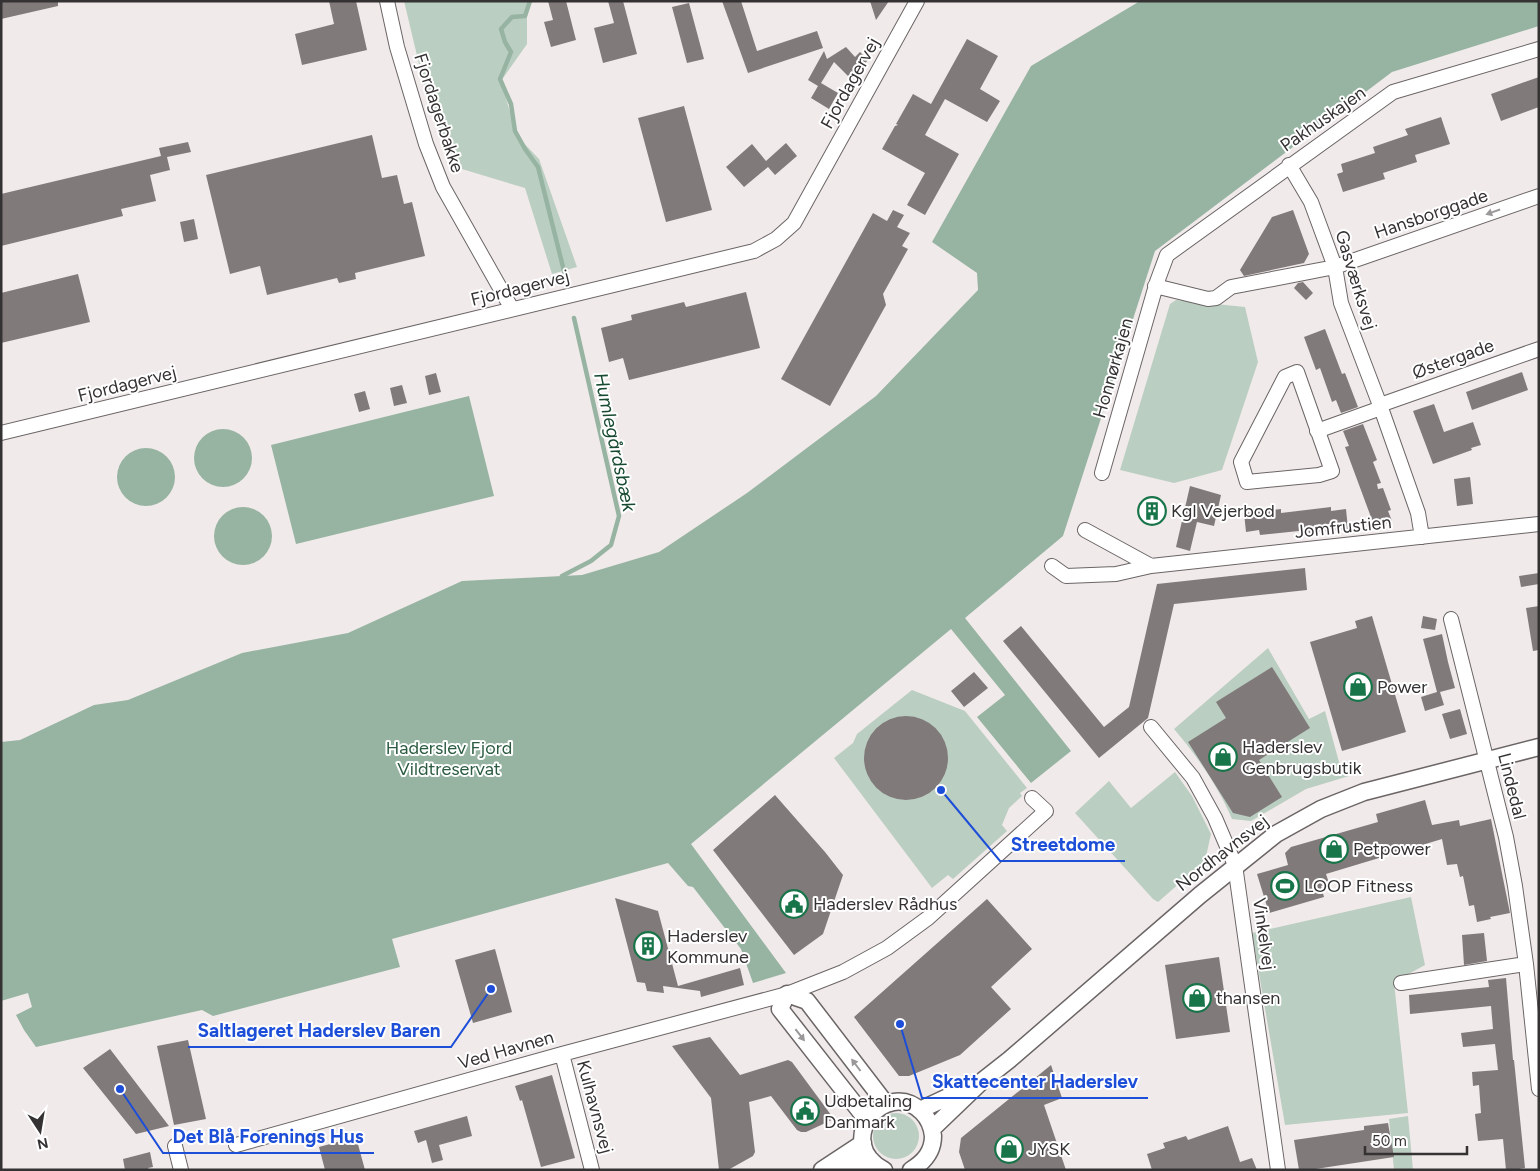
<svg xmlns="http://www.w3.org/2000/svg" width="1540" height="1171" font-family="Figtree,sans-serif">
  <style>
    .green { fill: #bbcec2 }
    .water { fill: #97b4a2 }
    .lines { fill: none; stroke-linecap: round; stroke-linejoin: round }
    .stream { stroke: #97b4a2; stroke-width: 4.5 }
    .building { fill: #817a7b }
    .minor-casing { stroke: #6b6565; stroke-width: 16 }
    .tertiary-casing { stroke: #6b6565; stroke-width: 19 }
    .minor { stroke: #fff; stroke-width: 14 }
    .tertiary { stroke: #fff; stroke-width: 16 }
    .oneway { fill: #9a9899 }
    .labels { text-anchor: middle; dominant-baseline: central; stroke-width: 4; stroke-linejoin: round; paint-order: stroke }
    .street-label { font-size: 18px; fill: #353233; stroke: #fff }
    .poi-label { font-size: 18px; fill: #353233; stroke: #fff; text-anchor: start }
    .park-label { font-size: 18px; fill: #2b5c41; stroke: #fff }
    .water-label { font-size: 19px; font-style: italic; fill: #174a30; stroke: #fff }
    .leader { fill: none; stroke: #1d4ed8; stroke-width: 2 }
    .callout-dot { fill: #1d4ed8; stroke: #fff; stroke-width: 2 }
    .callout-label { font-size: 19px; text-anchor: middle; font-weight: bold; fill: #1d4ed8; stroke: #fff; stroke-width: 4; stroke-linejoin: round; paint-order: stroke }
  </style>
  <rect width="100%" height="100%" fill="#f1eaea"/>
  <path class="green" d="M404,1H527V44L501,81L517,136L539,159L577,267L552,274L525,188L452,166L424,85Z
    M1176,300L1245,307L1258,362L1222,470L1174,483L1120,470L1170,304Z
    M1268,648L1309,719L1325,711L1339,762L1349,776L1306,789L1251,821L1232,819C1218,786 1197,756 1174,729Z
    M912,690L965,711L1027,788L1020,793L1022,796L1009,808L1002,825L1007,831L953,879L948,875L932,888L834,758L853,743L857,734Z
    M1175,772L1192,796L1211,834L1205,861L1158,902L1153,899L1075,813L1109,781L1131,808Z
    M1411,897L1425,965L1394,982L1408,1113L1285,1125L1252,933Z
    M873 1136a23 23 0 1 1 46 0a23 23 0 1 1-46 0Z
    M1408,1116L1413,1170H1394L1389,1119Z"/>
  <path class="water" d="M1140,1H1539V26L1392,72L1155,251L1063,536L965,618L1071,751L1031,783L977,717L1005,695L951,629L691,844L786,973L753,983L741,949L693,887L688,886L668,863L392,939L400,967L213,1016L202,1010L36,1047L24,1030L16,1015L32,1007L28,993L1,1001V742L20,740L94,705L128,700L242,653L348,633L462,581L582,575L659,552L747,493L876,396L978,290L977,273L932,242L1031,66Z
    M469,396L494,496L296,544L271,445Z
    M194 458a29 29 0 1 1 58 0a29 29 0 1 1-58 0Z
    M117 477a29 29 0 1 1 58 0a29 29 0 1 1-58 0Z
    M214 536a29 29 0 1 1 58 0a29 29 0 1 1-58 0Z"/>
  <g class="lines">
    <path class="stream" d="M530,1L525,16L512,17L501,29L505,42L511,52L500,79L511,104L515,131L525,149L538,167L565,275
      M562,576L591,561L611,545L619,516L574,318"/>
  </g>
  <path class="building" d="M1,1H58V6L1,19Z
    M329,1H356L367,50L302,65L295,34L334,24Z
    M548,1H566L576,40L551,47L544,22L553,20Z
    M608,1H623L637,54L603,63L594,28L614,23Z
    M722,1H741L757,51L817,31L823,48L748,73Z
    M870,1H889L876,20Z
    M689,3L704,59L687,63L672,7Z
    M967,39L998,56L980,89L1000,101L987,122L945,99L925,135L959,154L925,215L907,205L925,173L882,149L895,126L898,125L896,124L913,94L931,104Z
    M846,47L855,57L860,52L868,60L851,79L834,62L821,83L838,93L829,109L811,98L818,86L808,80L824,51L827,59Z
    M1539,77V107L1501,121L1491,94Z
    M684,106L712,210L666,222L638,118Z
    M1441,117L1450,144L1415,155L1417,162L1383,173L1385,179L1343,192L1337,174L1343,172L1341,164L1375,153L1373,147L1408,135L1405,129Z
    M372,135L382,178L397,175L404,204L412,202L425,256L355,273L356,279L339,283L337,278L267,295L260,266L230,274L206,175Z
    M188,142L191,152L167,157L170,170L150,175L156,201L121,209L123,216L1,246V194L161,156L159,148Z
    M786,143L797,156L775,175L768,167L744,187L726,167L752,144L766,161Z
    M893,210L904,215L897,227L910,233L902,246L908,249L883,294L886,305L830,406L781,379L873,213L887,221Z
    M1293,210L1309,254L1304,263L1244,276L1240,270L1272,217Z
    M194,219L198,239L184,242L180,222Z
    M78,274L90,322L1,343V293Z
    M1303,282L1313,293L1306,300L1294,288L1298,283Z
    M746,292L760,348L629,380L623,358L609,362L601,328L632,320L631,315L684,302L686,307Z
    M1325,329L1342,374L1345,373L1358,407L1341,413L1336,400L1332,402L1320,368L1316,370L1304,337Z
    M1522,372L1528,390L1472,410L1466,392Z
    M436,373L441,392L429,395L425,376Z
    M402,385L407,403L394,406L390,388Z
    M365,391L370,409L359,412L354,394Z
    M1434,404L1444,432L1473,422L1481,445L1471,448L1472,450L1433,464L1413,411Z
    M1363,424L1377,460L1373,462L1381,483L1377,484L1378,489L1383,488L1391,510L1388,511L1392,521L1375,528L1345,447L1349,446L1343,431Z
    M1470,477L1473,504L1457,506L1454,479Z
    M1190,486L1221,495L1214,526L1197,522L1190,551L1176,547Z
    M1148,500L1161,502L1156,523L1143,520Z
    M1331,507V511L1346,509L1348,529L1309,533L1308,530L1260,535L1259,530L1246,532L1244,513L1281,509V513Z
    M1305,568L1307,590L1174,604L1148,718L1099,758L1003,641L1021,626L1104,727L1129,707L1157,584Z
    M1539,573V584L1521,587L1519,576Z
    M1539,606V650L1533,651L1526,608Z
    M1372,616L1406,732L1342,751L1310,642L1357,628L1355,621Z
    M1423,616L1437,619L1435,630L1421,628Z
    M1442,634L1448,662L1455,688L1440,692L1444,705L1425,711L1421,697L1437,692L1423,639Z
    M1272,667L1310,728L1259,760L1282,797L1250,817L1233,813L1188,742L1226,718L1216,702Z
    M974,672L988,688L964,707L951,691Z
    M1460,709L1467,734L1450,739L1442,714Z
    M864 758a42 42 0 1 1 84 0a42 42 0 1 1-84 0Z
    M775,795L825,852L843,875L823,934L794,955L713,850Z
    M1425,800L1432,825L1459,820L1460,826L1491,819L1510,913L1490,917L1491,919L1477,922L1474,905L1469,906L1463,876L1460,877L1457,864L1447,865L1442,839L1326,874L1329,883L1321,886L1324,897L1269,913L1257,874L1288,865L1285,853L1291,847L1378,822L1376,814Z
    M615,898L658,911L678,986L740,968L744,985L701,997L700,991L663,986L664,993L647,991L645,983L637,982Z
    M987,899L1032,949L991,987L1011,1009L960,1055L909,1076H899L854,1017Z
    M1484,933L1487,961L1464,965L1462,935Z
    M495,949L512,1012L473,1023L455,960Z
    M1219,957L1230,1032L1176,1039L1165,965Z
    M1506,978L1513,1060H1514L1525,1168L1513,1170H1506L1503,1139L1478,1141L1475,1114L1481,1113L1479,1085L1473,1086L1472,1072L1498,1070L1495,1044L1463,1047L1461,1033L1493,1029L1491,1006L1410,1014L1409,995L1489,987L1488,980Z
    M710,1037L740,1075L788,1060L792,1062L834,1119L806,1132H801L797,1130L771,1096L749,1102L755,1152L753,1156L728,1170H719L711,1098L672,1046Z
    M188,1040L206,1119L174,1125L157,1046Z
    M110,1049L169,1126L136,1134L83,1068Z
    M1051,1065L1062,1098L1044,1105L1066,1170H965L959,1152L961,1138Z
    M552,1075L575,1158L541,1167L522,1100L520,1101L515,1086Z
    M467,1116L472,1136L439,1145L443,1160L432,1163L426,1140L418,1143L414,1131Z
    M1388,1123L1394,1157L1309,1170H1299L1294,1140L1364,1130V1126Z
    M1228,1126L1240,1162L1252,1158L1257,1170H1152L1147,1154L1165,1148L1163,1143L1186,1136L1188,1140Z
    M356,1137L365,1170H325L319,1147Z
    M150,1152L153,1167L148,1168L149,1170H125L123,1159Z"/>
  <g class="lines">
    <defs>
      <path id="minor" d="M387,1L397,47L426,144L443,187L512,309
        M1289,165L1311,202L1335,267L1341,303L1381,408L1418,513L1422,537
        M1155,286L1208,299L1216,298L1231,287L1335,267L1539,196
        M1297,372L1332,471L1319,475L1247,482L1241,462L1285,377Z
        M1380,405L1539,349
        M1317,431L1381,408
        M1,433L754,251L776,239L794,223L917,1
        M1102,473L1157,282L1167,255L1393,92L1539,49
        M1085,530L1151,566
        M1052,566L1066,576L1116,574L1151,566L1539,524
        M1451,619L1506,837L1515,886L1526,964L1539,1089
        M1151,727L1193,778L1215,818L1235,865L1278,1170
        M1401,983L1526,964
        M562,1054L592,1170
        M236,1145L562,1054L787,994L843,972L887,948L928,918L1046,811L1032,798
        M175,1146L181,1170"/>
      <path id="tertiary" d="M920,1110L967,1088
        M867,1120L780,1009L787,994L807,1001L886,1104
        M932,1129L981,1082L1009,1060L1200,895L1276,834L1321,809L1364,792L1539,747
        M822,1170L863,1143
        M842,1170L871,1160
        M884,1170C832,1143 885,1076 922,1112C929,1119 932,1127 933,1136C933,1152 924,1162 911,1170"/>
    </defs>
    <use href="#minor" class="minor-casing"/>
    <use href="#tertiary" class="tertiary-casing"/>
    <use href="#minor" class="minor"/>
    <use href="#tertiary" class="tertiary"/>
  </g>
  <defs><path id="oneway-solid" d="M-6-.8H1V-3.2L6.5 0L1 3.2V.8H-6Z" transform="scale(1.25)"/></defs>
  <g class="oneway">
    <use href="#oneway-solid" transform="translate(1493 212) rotate(161)"/>
    <use href="#oneway-solid" transform="translate(800 1035) rotate(52)"/>
    <use href="#oneway-solid" transform="translate(856 1065) rotate(-127)"/>
  </g>
  <defs>
    <symbol id="building-ring" viewBox="-11 -11 22 22"><circle r="9.5" fill="#fff" stroke="#187449" stroke-width="1.5"/><path d="M-4-6H4V6H1V3H-1V6H-4ZM-2.5-4.3h1.7v1.8h-1.7ZM.8-4.3h1.7v1.8H.8ZM-2.5-1h1.7V.8h-1.7ZM.8-1h1.7V.8H.8Z" fill="#187449"/></symbol>
    <symbol id="shop-ring" viewBox="-11 -11 22 22"><circle r="9.5" fill="#fff" stroke="#187449" stroke-width="1.5"/><path d="M-5-2.5h2.3a2.7 3.5 0 0 1 5.4 0H5L5.5 6h-11ZM-1.5-2.5h3a1.5 2.3 0 0 0-3 0Z" fill="#187449"/></symbol>
    <symbol id="stadium-ring" viewBox="-11 -11 22 22"><circle r="9.5" fill="#fff" stroke="#187449" stroke-width="1.5"/><path d="M0-5a6.5 5 0 1 0 0 10a6.5 5 0 1 0 0-10ZM-3.5-1.8h7v3.6h-7Z" fill="#187449"/></symbol>
    <symbol id="civic-ring" viewBox="-11 -11 22 22"><circle r="9.5" fill="#fff" stroke="#187449" stroke-width="1.5"/><path d="M-.6-6.5H3V-4.5H.6V-3L4-1V1h2V6H-6V1h2V-1L-.6-3ZM-1.2 2.5V6h2.4V2.5Z" fill="#187449"/></symbol>
  </defs>
  <g fill-rule="evenodd">
    <use href="#building-ring" x="1136" y="495" width="32" height="32"/>
    <use href="#shop-ring" x="1342" y="671" width="32" height="32"/>
    <use href="#shop-ring" x="1207" y="741" width="32" height="32"/>
    <use href="#shop-ring" x="1318" y="833" width="32" height="32"/>
    <use href="#stadium-ring" x="1269" y="870" width="32" height="32"/>
    <use href="#civic-ring" x="778" y="888" width="32" height="32"/>
    <use href="#building-ring" x="632" y="930" width="32" height="32"/>
    <use href="#shop-ring" x="1181" y="982" width="32" height="32"/>
    <use href="#civic-ring" x="789" y="1095" width="32" height="32"/>
    <use href="#shop-ring" x="993" y="1133" width="32" height="32"/>
  </g>
  <g class="labels">
    <g class="street-label">
      <text transform="translate(850 83) rotate(-61)">Fjordagervej</text>
      <text transform="translate(439 113) rotate(72)">Fjordagerbakke</text>
      <text transform="translate(1323 119) rotate(-35)">Pakhuskajen</text>
      <text transform="translate(1431 214) rotate(-19)">Hansborggade</text>
      <text transform="translate(1356 280) rotate(73)">Gasværksvej</text>
      <text transform="translate(520 288) rotate(-14)">Fjordagervej</text>
      <text transform="translate(1453 359) rotate(-20)">Østergade</text>
      <text transform="translate(1113 368) rotate(-74)">Honnørkajen</text>
      <text transform="translate(127 384) rotate(-14)">Fjordagervej</text>
      <text transform="translate(1343 527) rotate(-6)">Jomfrustien</text>
      <text transform="translate(1512 786) rotate(76)">Lindedal</text>
      <text transform="translate(1222 853) rotate(-38)">Nordhavnsvej</text>
      <text transform="translate(1264 934) rotate(82)">Vinkelvej</text>
      <text transform="translate(506 1050) rotate(-16)">Ved Havnen</text>
      <text transform="translate(595 1107) rotate(75)">Kulhavnsvej</text>
    </g>
    <g class="poi-label">
      <text x="1171" y="511">Kgl Vejerbod</text>
      <text x="1377" y="687">Power</text>
      <text x="1242" y="747">Haderslev<tspan x="1242" dy="21">Genbrugsbutik</tspan></text>
      <text x="1353" y="849">Petpower</text>
      <text x="1304" y="886">LOOP Fitness</text>
      <text x="813" y="904">Haderslev Rådhus</text>
      <text x="667" y="936">Haderslev<tspan x="667" dy="21">Kommune</tspan></text>
      <text x="1216" y="998">thansen</text>
      <text x="824" y="1101">Udbetaling<tspan x="824" dy="21">Danmark</tspan></text>
      <text x="1028" y="1149">JYSK</text>
    </g>
    <g class="park-label">
      <text x="449" y="748">Haderslev Fjord<tspan x="449" dy="21">Vildtreservat</tspan></text>
    </g>
    <g class="water-label">
      <text transform="translate(615 442) rotate(78)">Humlegårdsbæk</text>
    </g>
  </g>
  <path class="leader" d="M941 790L1000 861H1125M491 989L451 1047H188M900 1024L922 1098H1148M120 1089L163 1153H374"/>
  <g class="callout-dot">
    <circle cx="941" cy="790" r="5"/>
    <circle cx="491" cy="989" r="5"/>
    <circle cx="900" cy="1024" r="5"/>
    <circle cx="120" cy="1089" r="5"/>
  </g>
  <g class="callout-label">
    <text x="1063" y="851">Streetdome</text>
    <text x="319" y="1037">Saltlageret Haderslev Baren</text>
    <text x="1035" y="1088">Skattecenter Haderslev</text>
    <text x="268" y="1143">Det Blå Forenings Hus</text>
  </g>
  <rect width="1540" height="1171" fill="none" stroke="#353233" stroke-width="5"/>
  <g transform="translate(40 1131) rotate(168)" stroke="#ffffff" stroke-width="4" paint-order="stroke">
  <path d="M0-4L9 19L0 12L-9 19Z" fill="#353233"/>
  <text y="-8" font-size="14" font-weight="bold" text-anchor="middle" fill="#353233">N</text>
  </g>
  <path d="M1365 1146v8h102v-8" fill="none" stroke="#353233" stroke-width="2.5"/>
  <text x="1372" y="1146" font-size="15" fill="#353233" stroke="#ffffff" stroke-width="4" paint-order="stroke">50 m</text>
</svg>
